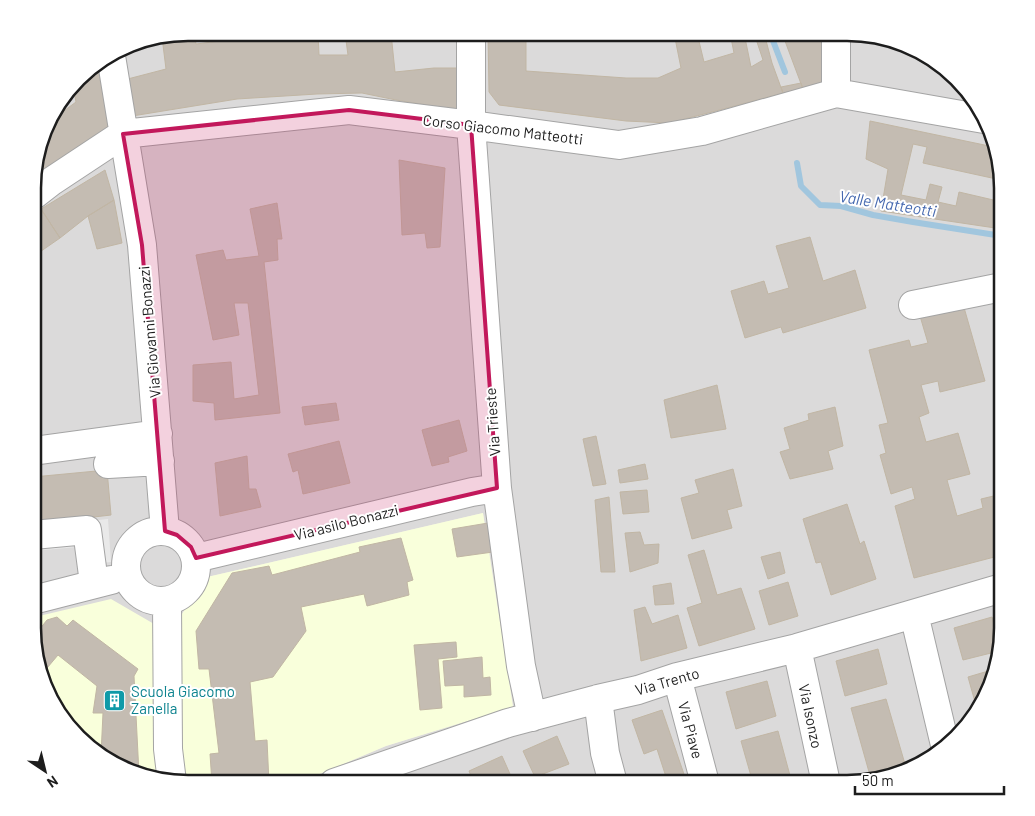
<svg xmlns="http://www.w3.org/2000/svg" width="1035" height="816" font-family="Barlow,sans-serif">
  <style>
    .residential { fill: #dbdada }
    .education { fill: #f9ffdb }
    .parking { fill: #e9e9e9 }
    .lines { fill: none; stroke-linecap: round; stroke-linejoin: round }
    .stream { stroke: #a1c6de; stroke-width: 6 }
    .building { fill: #c4bcb2; stroke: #c1b6a4 }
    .minor-casing { stroke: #a4a4a4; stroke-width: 30 }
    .minor { stroke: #fff; stroke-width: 28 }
    .marked { fill: #c2185b; fill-opacity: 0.2; stroke: #c2185b; stroke-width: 4; stroke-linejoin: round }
    .labels { text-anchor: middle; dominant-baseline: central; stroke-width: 4; stroke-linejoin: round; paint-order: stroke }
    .street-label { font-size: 15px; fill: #1d1d1d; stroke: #fff }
    .culture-label { font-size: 15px; fill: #0d838f; stroke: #fff; text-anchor: start }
    .water-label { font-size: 16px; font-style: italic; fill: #4669b0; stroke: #fff }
    .rim { fill: none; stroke: #1d1d1d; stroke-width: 2.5 }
  </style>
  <rect width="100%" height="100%" fill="#efede3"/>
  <path class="residential" d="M188,33H857L906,44L950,71L991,128L1002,188V639L991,688L964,731L907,772L847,783H298L386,746L513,706L483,513L203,578L200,586L182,614L161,628L39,616L33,624L34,167L53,110L86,71L138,41Z"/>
  <path class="education" d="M483,513L513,707L386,746L298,783H178L129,772L85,745L48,697L33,639V624L39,616L111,599L161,628L182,614L200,586L203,578Z"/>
  <path class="parking" d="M108,519L111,562L80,565L77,547L33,551V527Z"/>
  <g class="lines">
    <path class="stream" d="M770,33L785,72
      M797,163L801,186L820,205L841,206L873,215L913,222L1002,236"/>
  </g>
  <path class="building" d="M188,33H194L196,44L220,41L218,33H284V36L304,33H318L319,55H348L345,33H391L395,72L434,68H459L457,110L396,100L362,93L317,94L237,99L126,117L120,81L166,69L162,37Z
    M488,33H526V71L626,78H658L681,68L674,33H697L704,62L734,53L730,33H744L751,67L763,60L754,33H764L772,63L783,93L712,112L669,123L626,121L499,105L489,92Z
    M782,33H833L832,81L803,89Z
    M100,63L111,128L34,185V167L49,122L76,102L73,86L86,71Z
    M801,83L803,89L783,93L781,87Z
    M870,121L994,147L1001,180L923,163L927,147L913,144L901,195L926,200L930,184L942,187L938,202L956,206L959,192L1002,202V229L881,211L888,169L866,159Z
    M399,160L445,168L440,247L427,248L425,233L402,235Z
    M105,170L114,200L88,216L60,238L41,209Z
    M114,200L122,243L97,249L88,216Z
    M277,203L282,239H277L278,260L264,262L280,413L215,420L214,403L193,401V365L231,362L234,399L259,395L248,303H234L239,335L213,340L196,255L223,250L226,260L259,256L250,209Z
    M41,209L60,238L34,256V214Z
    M810,237L823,281L855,270L866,308L783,333L781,327L745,338L731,291L764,281L768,294L789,288L776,246Z
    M963,304L985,381L940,392L938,381L921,385L929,413L919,417L926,442L958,433L970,474L947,480L957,516L983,508L981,499L1002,494V535L1000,536L1002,543V555L914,578L895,506L915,499L912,487L891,494L880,455L886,453L879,425L888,423L869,350L909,340L911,347L928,343L920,316Z
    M717,385L726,429L671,438L664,400Z
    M336,403L339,420L305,425L302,407Z
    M835,407L843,446L828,451L833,469L790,479L780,452L790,449L784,428L809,420L808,414Z
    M459,420L467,451L448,457L449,462L432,466L422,430Z
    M596,436L606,484L593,486L583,439Z
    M339,441L350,483L303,494L298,470L293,472L288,454Z
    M247,456L249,489H256L261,507L220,516L215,463Z
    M645,464L648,479L620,483L618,470Z
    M733,469L742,506L727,510L732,528L692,539L681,498L699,493L695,480Z
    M107,470L111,515L33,524V477Z
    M647,490L649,512L623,514L620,492Z
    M609,497L615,572H601L595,500Z
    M847,504L860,544L864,541L876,579L831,595L821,562L816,563L803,519Z
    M488,523L493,552L457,557L452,529Z
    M640,532L644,545L659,544L658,563L630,572L625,533Z
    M401,538L413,580L407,582L409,595L367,606L364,594L301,607L306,631L273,677L250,682L255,741L267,740L269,783H212L210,754L219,753L209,669H199L196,631L232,573L269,566L272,575L360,552L359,547Z
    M704,550L717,595L741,588L755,629L699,646L687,608L702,603L688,555Z
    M780,552L785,573L768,579L761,557Z
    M788,582L798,616L769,625L759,591Z
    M671,583L674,604L655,605L653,586Z
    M645,607L652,624L678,615L687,648L641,661L634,610Z
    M57,617L67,626L73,620L138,669L134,676L139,774L129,772L101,755L103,713H93L97,686L58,655L42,674L33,639V631L36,627L39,630L47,620Z
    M992,617L1000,647L999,651L963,660L954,628Z
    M456,642L457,657L438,659L442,708L420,710L414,645Z
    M878,649L887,684L845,696L836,661Z
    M482,657L483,678L490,677L491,695L464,697V685L445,686L443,661Z
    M995,669L991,688L977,709L968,677Z
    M767,681L776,716L736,729L726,692Z
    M886,699L907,771L871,779L851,708Z
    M662,710L687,783H668L657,749L644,754L632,720Z
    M778,731L792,783H753L741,741Z
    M557,736L569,764L535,777L523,751Z
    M502,756L514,783H474L469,771Z"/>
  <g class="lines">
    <defs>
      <path id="minor" d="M471,33V125L497,488L521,666L532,717
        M836,33V93
        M111,56L142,245L165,531
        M34,195L52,181L123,134L349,110L471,125L619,145L702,131L836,93L984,119
        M913,305L1002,287
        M33,451L158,434
        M108,464L160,461
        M126 566a35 35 0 1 1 70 0a35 35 0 1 1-70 0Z
        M33,535L87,530L94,583
        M196,558L472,492L497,488
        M33,600L111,580
        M167,602L168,749L172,782
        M914,614L945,745
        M797,648L826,783
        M677,677L705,783
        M598,699L605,753L613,783
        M334,783L508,723L598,699L638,690L677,677L797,648L1002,588"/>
    </defs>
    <use href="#minor" class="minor-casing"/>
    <use href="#minor" class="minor"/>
  </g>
  <path class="marked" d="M349,110L471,125L497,488L196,558L191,547L177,535L165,531L142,245L123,134Z"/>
  <defs>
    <symbol id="building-square" viewBox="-11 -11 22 22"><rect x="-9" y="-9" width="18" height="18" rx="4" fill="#0f9aa8" stroke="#fff"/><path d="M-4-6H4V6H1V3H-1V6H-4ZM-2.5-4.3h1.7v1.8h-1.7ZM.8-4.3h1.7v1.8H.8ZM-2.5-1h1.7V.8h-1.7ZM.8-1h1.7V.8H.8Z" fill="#fff"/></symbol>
  </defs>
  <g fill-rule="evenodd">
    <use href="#building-square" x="102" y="688" width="25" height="25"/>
  </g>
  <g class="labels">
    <g class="street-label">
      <text transform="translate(503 129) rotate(7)">Corso Giacomo Matteotti</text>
      <text transform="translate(149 332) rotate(-95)">Via Giovanni Bonazzi</text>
      <text transform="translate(492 422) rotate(-94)">Via Trieste</text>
      <text transform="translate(346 522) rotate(-14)">Via asilo Bonazzi</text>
      <text transform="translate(667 681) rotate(-16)">Via Trento</text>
      <text transform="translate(811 716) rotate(78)">Via Isonzo</text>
      <text transform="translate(691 730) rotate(75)">Via Piave</text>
    </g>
    <g class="culture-label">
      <text x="131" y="691">Scuola Giacomo<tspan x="131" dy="17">Zanella</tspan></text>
    </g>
    <g class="water-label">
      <text transform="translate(888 203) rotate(9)">Valle Matteotti</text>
    </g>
  </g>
  <path d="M0 0H1035V816H0ZM188 41H847A147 147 0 0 1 994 188V628A147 147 0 0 1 847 775H188A147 147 0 0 1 41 628V188A147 147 0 0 1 188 41Z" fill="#fff" fill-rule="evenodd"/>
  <path class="rim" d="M188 41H847A147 147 0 0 1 994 188V628A147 147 0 0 1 847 775H188A147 147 0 0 1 41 628V188A147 147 0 0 1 188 41Z"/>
  <g transform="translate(45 771) rotate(145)" stroke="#ffffff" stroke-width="4" paint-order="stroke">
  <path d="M0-4L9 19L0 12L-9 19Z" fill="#1d1d1d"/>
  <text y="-8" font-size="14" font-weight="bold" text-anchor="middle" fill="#1d1d1d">N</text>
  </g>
  <path d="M855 786v8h149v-8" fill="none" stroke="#1d1d1d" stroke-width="2.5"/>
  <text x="862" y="786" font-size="15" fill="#1d1d1d" stroke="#ffffff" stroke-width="4" paint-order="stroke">50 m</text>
</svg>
